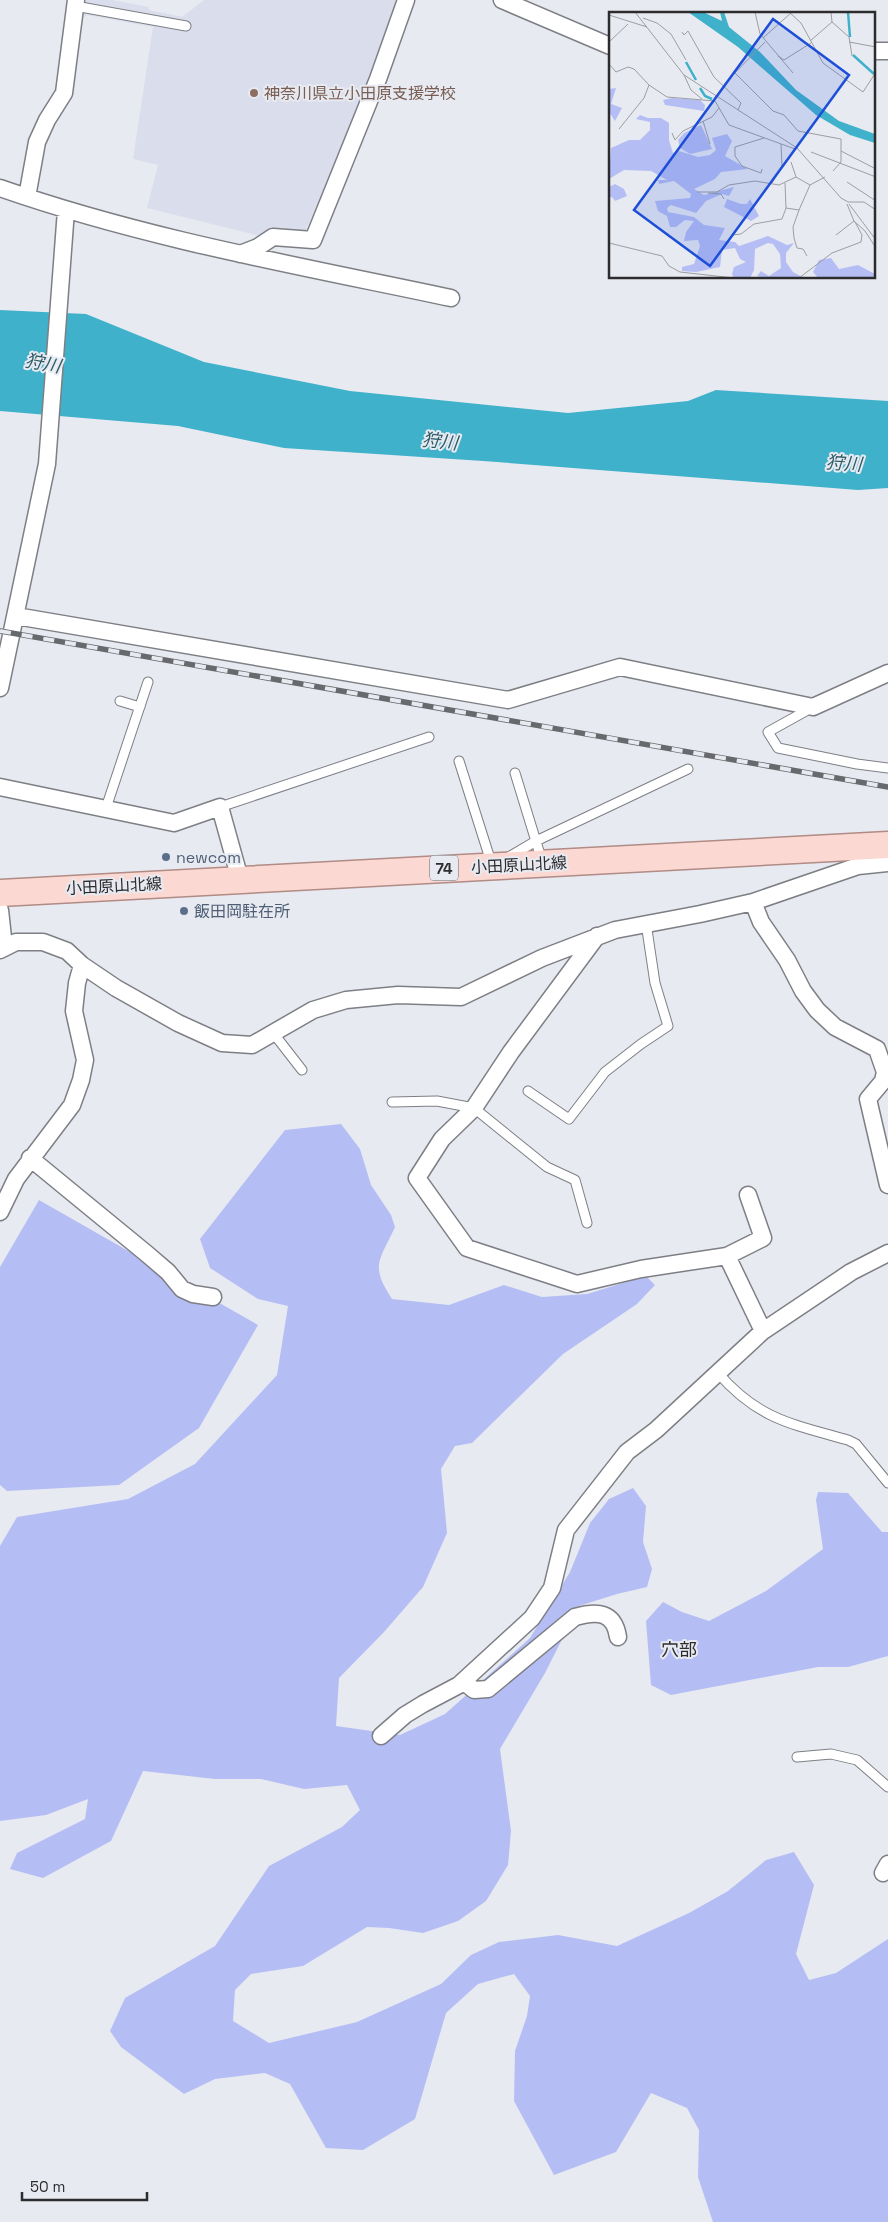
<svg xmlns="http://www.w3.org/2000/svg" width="888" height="2222" font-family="'Space Grotesk','Noto Sans JP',sans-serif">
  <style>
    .built { fill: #daddeb }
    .green { fill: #b5bef4 }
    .water { fill: #40b1ca }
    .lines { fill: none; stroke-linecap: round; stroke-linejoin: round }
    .service-casing { stroke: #7d7f85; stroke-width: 11 }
    .minor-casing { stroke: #7d7f85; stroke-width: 19 }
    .primary-casing { stroke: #b18b85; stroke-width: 29 }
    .service { stroke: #fff; stroke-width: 9 }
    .minor { stroke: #fff; stroke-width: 16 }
    .primary { stroke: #fbd8d2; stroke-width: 26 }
    .rail-casing { stroke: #68696d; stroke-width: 5.5 }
    .rail { stroke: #e8eaf1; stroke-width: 4; stroke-dasharray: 11; stroke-linecap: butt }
    .education-dot { fill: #8d6e63; stroke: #e8eaf1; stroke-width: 2 }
    .service-dot { fill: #5c6f8a; stroke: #e8eaf1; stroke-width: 2 }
    .labels { text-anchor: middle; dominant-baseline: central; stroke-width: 4; stroke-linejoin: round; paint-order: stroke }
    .shield { fill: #e8eaf1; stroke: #646569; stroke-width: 1 }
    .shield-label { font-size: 15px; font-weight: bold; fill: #2c2c2f }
    .education-label { font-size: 16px; fill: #785e54; stroke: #e8eaf1; text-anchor: start }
    .service-label { font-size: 16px; fill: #4e5e75; stroke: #e8eaf1; text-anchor: start }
    .street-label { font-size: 16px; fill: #2c2c2f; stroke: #e8eaf1 }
    .water-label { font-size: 18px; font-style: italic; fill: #2c5b66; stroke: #e8eaf1 }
    .neighbourhood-label { font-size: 18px; fill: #2c2c2f; stroke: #e8eaf1 }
    .inset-river { fill: none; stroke: #40b1ca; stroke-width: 2.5 }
    .inset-road { fill: none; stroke: #9d9ea3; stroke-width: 1 }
    .view { fill: #1d4ed8; fill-opacity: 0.15; stroke: #1d4ed8; stroke-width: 2.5 }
    .inset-edge { fill: none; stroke: #2c2c2f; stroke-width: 2.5 }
  </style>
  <rect width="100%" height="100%" fill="#e8eaf1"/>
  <path class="built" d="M86,0H112L149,7V10L182,17L204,0H406L301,241L268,238L147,208L158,165L133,159L153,27L87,15L83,18Z"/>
  <path class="green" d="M341,1124L360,1149L371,1185L391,1215L395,1227C379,1262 370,1265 392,1299L449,1305L504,1285L542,1297L587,1294L646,1276L655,1285L637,1304L563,1354L472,1443L455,1446L441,1469L447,1533L423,1587L384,1632L339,1678L336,1726L400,1735L445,1714L530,1638L570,1572L590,1523L609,1499L633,1488L646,1506L643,1542L652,1569L647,1587L617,1594L579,1606L545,1673L500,1749L511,1831L508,1865L486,1901L458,1921L423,1933L389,1928L367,1927L303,1966L251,1974L235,1990L233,2021L269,2043L357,2022L441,1984L471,1955L499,1942L558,1935L617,1946L689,1913L728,1891L766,1860L794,1852L814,1885L796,1954L809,1980L836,1973L888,1939V2222H713L698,2177L699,2130L687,2108L651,2093L616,2152L554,2175L514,2101L515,2051L527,2016L530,1996L514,1974L478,1984L446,2013L415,2119L363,2150L326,2148L290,2084L265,2073L215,2079L184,2094L121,2047L110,2031L125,1998L215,1946L269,1866L342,1827L360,1810L347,1785L304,1789L261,1779H215L143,1771L111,1841L43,1878L10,1869L17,1853L85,1819L88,1799L46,1815L0,1821V1546L17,1517L128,1499L195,1464L277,1375L288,1306L258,1299L210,1268L200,1239L285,1130Z
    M39,1200L258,1325L199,1428L119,1485L7,1491L0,1485V1267Z
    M818,1492L848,1493L882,1532H888V1656L848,1667H818L671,1695L651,1685L646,1621L663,1602L682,1612L709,1621L766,1591L823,1549L816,1500Z"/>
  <path class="water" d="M0,310L86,314L204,362L350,391L568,413L688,401L716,390L888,401V488L858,490L483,461L284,448L178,426L0,411Z"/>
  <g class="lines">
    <defs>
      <path id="service" d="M75,6L186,26
        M120,701L140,707
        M813,707L768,732L778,748L857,764L888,768
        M459,761L492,865
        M515,773L542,861
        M220,807L429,737
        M106,808L148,682
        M507,858L536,841L688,769
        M274,1034L302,1070
        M528,1091L569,1119L605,1072L641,1044L668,1026L655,983L646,923
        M392,1102L437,1101L474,1108L547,1167L575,1180L587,1223
        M718,1373C758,1419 791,1424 848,1440L856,1444L888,1483
        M797,1757L831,1754L857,1760L888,1787"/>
      <path id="minor" d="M502,0L610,46
        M874,51H888
        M0,188C146,239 300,266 451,298
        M27,197L37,142L47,120L64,93L76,0
        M240,254L258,247L273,237L313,240L378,79L406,0
        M16,616L508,700L620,667L813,707L888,673
        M0,688L47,464L66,210
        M0,787L174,823L220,807L240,879
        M753,902L761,922L787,960L803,991L817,1010L835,1027L877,1049L885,1072L883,1081L868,1099L888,1185
        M0,910L4,947
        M597,936L511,1052L474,1108L442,1139L417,1178L467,1248L577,1284L641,1269L727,1256L763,1238L748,1195
        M0,950L16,942H43L67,951L82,965L116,988L178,1023L222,1043L252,1045L313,1010L346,1000L398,995L461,997L542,958L615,930L700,914L753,902L858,866L888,863
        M30,1158L147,1254L168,1272L182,1289L193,1294L213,1297
        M0,1212L16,1179L72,1105L81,1080L85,1060L74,1011L77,983L82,965
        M727,1256L763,1331
        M463,1681L474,1690L488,1689L575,1617C597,1611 614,1611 618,1637
        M381,1736L405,1715L423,1704L459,1685L532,1618L552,1588L566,1530L627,1452L656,1430L763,1331L851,1272L888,1253
        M883,1873L888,1864"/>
      <path id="primary" d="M0,893L888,845"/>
    </defs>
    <use href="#service" class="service-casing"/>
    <use href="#minor" class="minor-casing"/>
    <use href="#primary" class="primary-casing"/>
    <use href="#service" class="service"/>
    <use href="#minor" class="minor"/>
    <use href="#primary" class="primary"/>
    <defs>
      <path id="rail" d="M0,631L888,787"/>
    </defs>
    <use href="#rail" class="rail-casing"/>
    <use href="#rail" class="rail"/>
  </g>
  <circle class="education-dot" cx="254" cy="93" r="5"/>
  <g class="service-dot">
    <circle cx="166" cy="857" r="5"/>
    <circle cx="184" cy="911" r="5"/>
  </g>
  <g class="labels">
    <rect class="shield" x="430" y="855.5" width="28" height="25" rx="4"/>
    <g class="shield-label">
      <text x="444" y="868">74</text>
    </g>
    <g class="education-label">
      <text x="264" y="93">神奈川県立小田原支援学校</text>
    </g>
    <g class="service-label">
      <text x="176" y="857">newcom</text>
      <text x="194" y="911">飯田岡駐在所</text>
    </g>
    <g class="street-label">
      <text transform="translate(519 865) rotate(-3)">小田原山北線</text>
      <text transform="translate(114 886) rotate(-3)">小田原山北線</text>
    </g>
    <g class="water-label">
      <text transform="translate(43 363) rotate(10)">狩川</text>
      <text transform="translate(440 441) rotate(6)">狩川</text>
      <text transform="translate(844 463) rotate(4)">狩川</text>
    </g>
    <g class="neighbourhood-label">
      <text x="679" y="1649">穴部</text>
    </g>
  </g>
  <g transform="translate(609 12)">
    <rect width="266" height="266" fill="#e8eaf1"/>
    <path d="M7,76L2,92L13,96L6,109L0,100V77ZM63,86L91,88L96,93L95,99L56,93L54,88ZM31,103L39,106H52L60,111V128L64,141L70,139L89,145L101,143L107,138L103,126L118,122L123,129L116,144L139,157L112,160L106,167L85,177L95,183L125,175L120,184L113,182L97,189L87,201L62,193L58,196L59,200L85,205L95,213L116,216L110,228L126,230L130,234L159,224L178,233L185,231L177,241V250L184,260L195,266H156L148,264L152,259L160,264L172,256L171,242L164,232L159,231L146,237L145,258L141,266H125L123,262L125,255L137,250L131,247L126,236L113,238L111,255L87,260L73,259V255L85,252L91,234L89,228L75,229L77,220L85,209L76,208L67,215H61L58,204L49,199L46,189L81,186L82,182L65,169L50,172L49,168H58L42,159L15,158L0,167L2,136L20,128H31L41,118V110L27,107ZM92,113L103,137L81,142L71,136L69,128L75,121ZM6,172L15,177L18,184L6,189L3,185L0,186V175ZM118,187L132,192H138L141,187L150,204L142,209L115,195ZM222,246L230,257L249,253L266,262V266H209L204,260L210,248Z" fill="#b5bef4"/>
    <path d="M79,0H94L113,9L111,0H115L120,15L151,40L187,78L230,109L266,122V131L241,123L207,103L129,35Z" fill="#40b1ca"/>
    <path class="inset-river" d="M239,0L241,25M244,43L265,62M77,50L87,68M91,76L96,84L103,87"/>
    <path class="inset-road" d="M26,0L75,63L188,136L232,186L239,190H255L267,198M146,0L151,22L184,61M180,0L192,11L214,51L254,80L267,60M222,0L223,10L240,25L243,44M0,3L38,15M34,6L48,11L62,22L77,48M73,20L75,23L79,19L105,65L132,91L129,98M154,26L183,0M201,29L223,10M0,30L19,12M240,30L267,35M169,44L175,48L202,31M0,52L7,60L19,55L25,57L40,73L58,85L106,89L120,113L186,137M126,61L164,99L175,103L189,119L232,127V150L224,159M75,63L82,78L93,87M107,85L117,70L156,30M94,109L101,132M10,117L35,86L40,73M63,121L66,128L74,119L103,105L110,96M232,139L267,157M202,140L267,165M182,150L187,165M153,157L152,161L133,154L126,144V135L155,126M238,170L267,189M163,171L173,154L172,132M176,171L177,196L190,198L201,173L216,165M88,180H108L120,173L146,169L170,173L187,165L201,173M99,181L112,182L115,187M238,192L245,209L256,219L267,236M240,192L267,228M190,198L184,215L185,226L188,236L194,237L198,244M123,223L132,222L145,212L173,207L177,196M227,223L245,209M0,231L53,244L60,254L71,260L125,266M190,266L223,241L252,230L253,223L246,210"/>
    <path class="view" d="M164,7L240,63L101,254L25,198Z"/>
    <rect width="266" height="266" class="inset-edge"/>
  </g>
  <path d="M22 2192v8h125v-8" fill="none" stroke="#2c2c2f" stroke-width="2.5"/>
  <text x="30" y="2192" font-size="15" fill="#2c2c2f" stroke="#e8eaf1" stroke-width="4" paint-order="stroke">50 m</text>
</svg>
